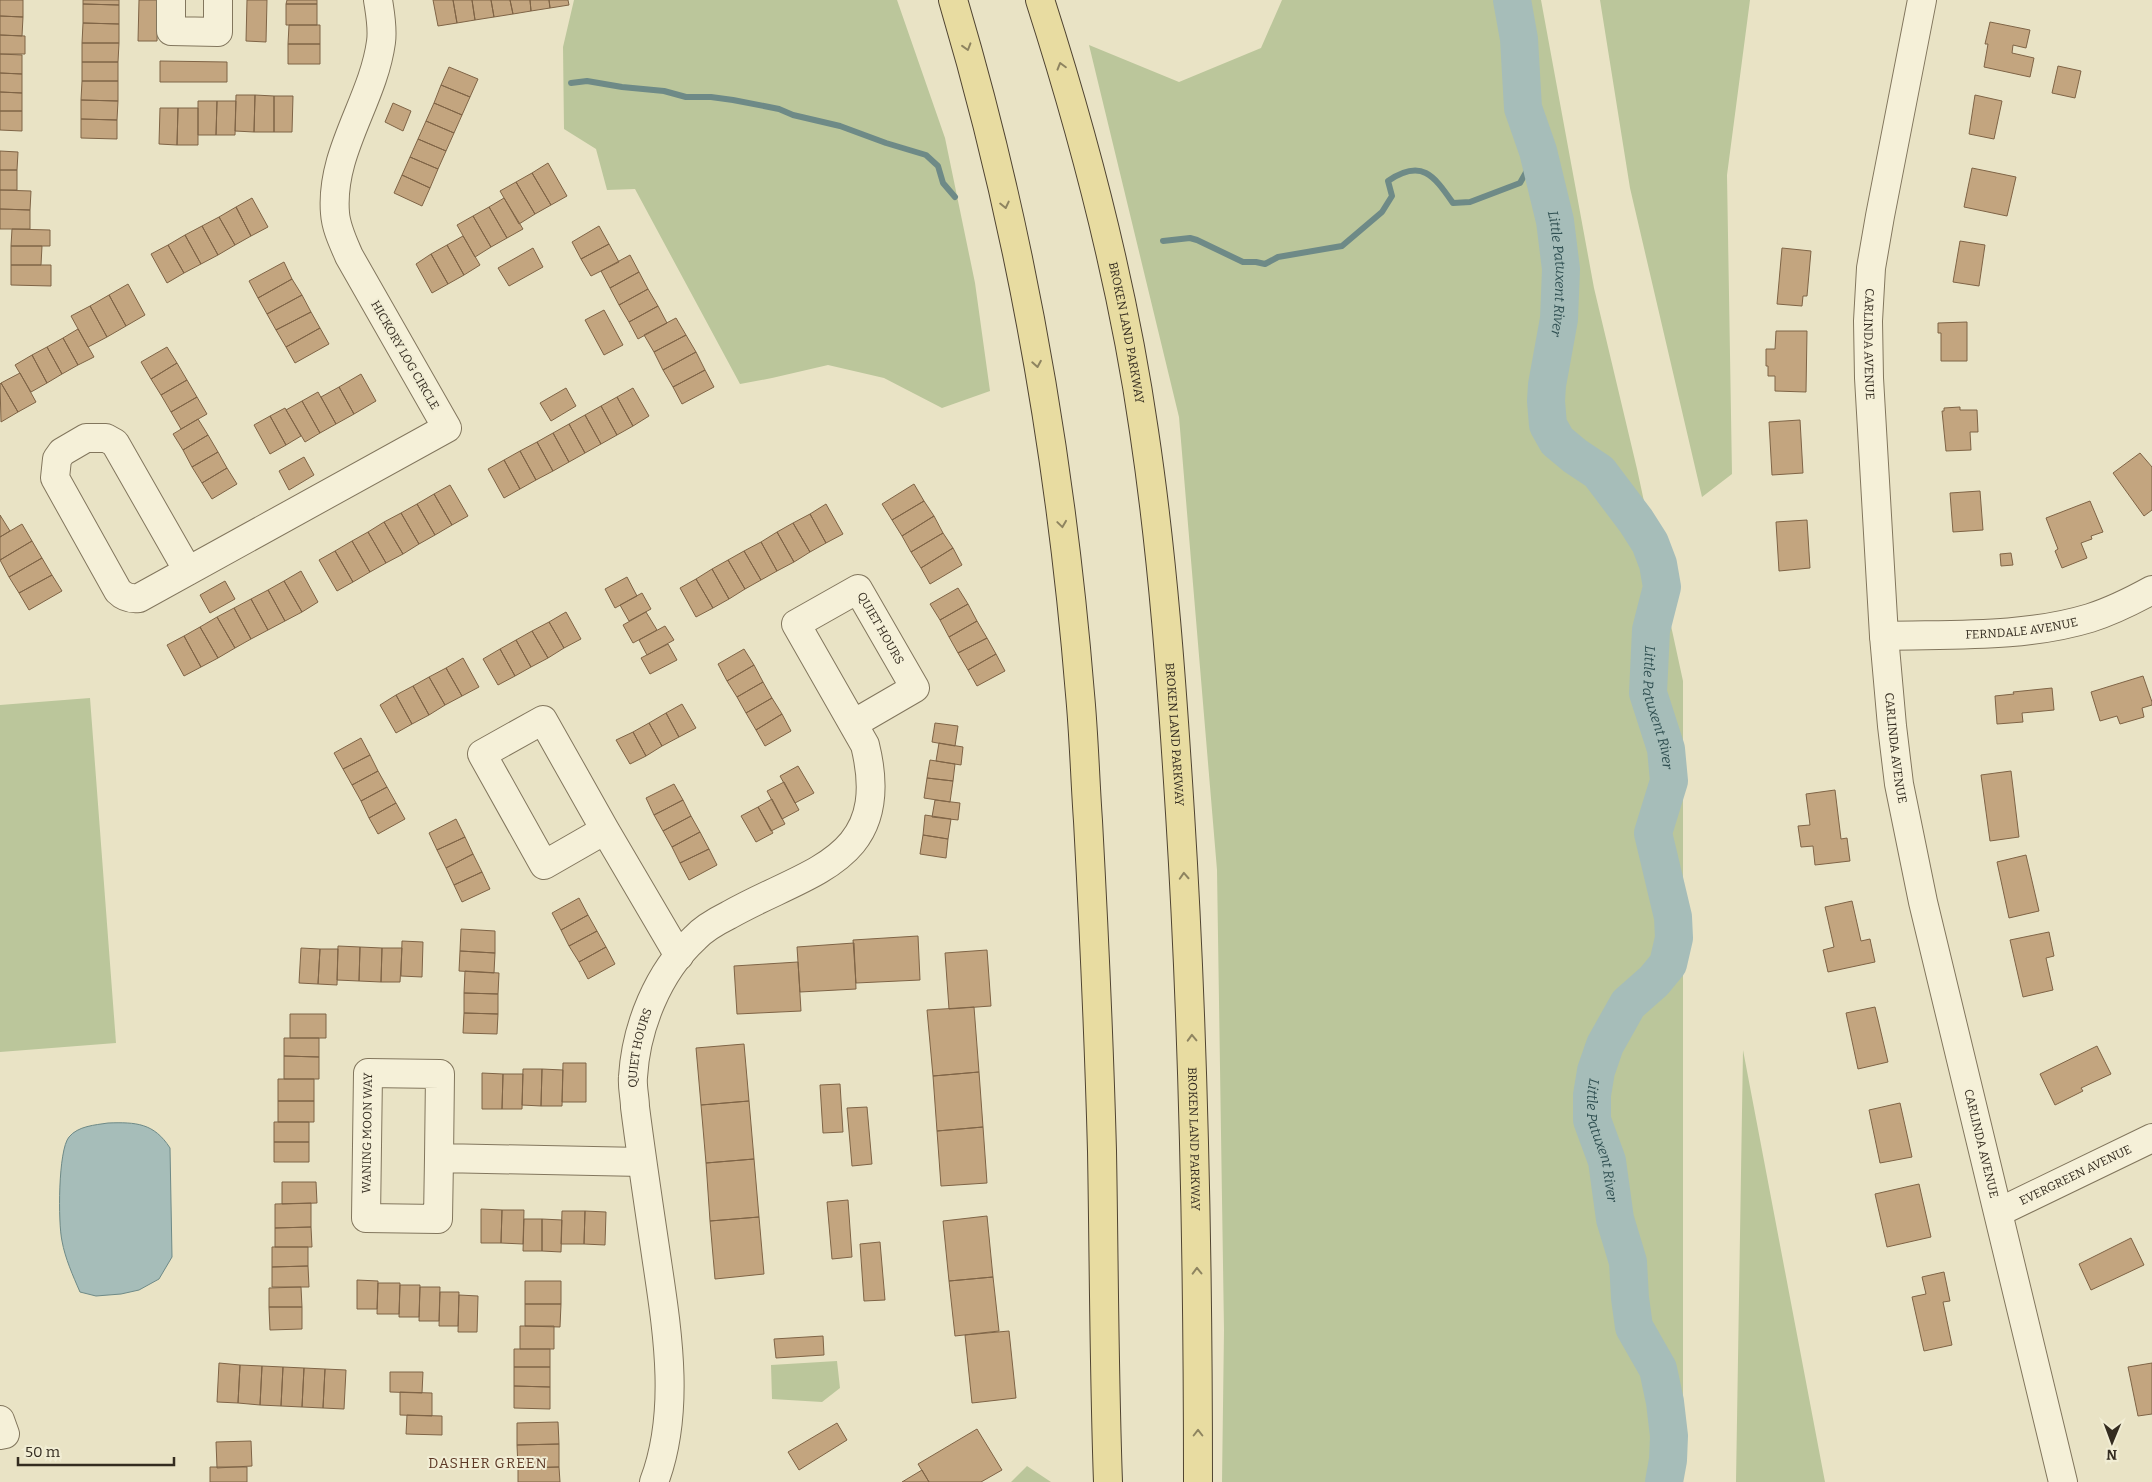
<svg xmlns="http://www.w3.org/2000/svg" width="2152" height="1482" font-family="Bitter,serif">
  <style>
    .green { fill: #bbc69b }
    .water { fill: #a6bdb9; stroke: #6e8a87 }
    .lines { fill: none; stroke-linecap: round; stroke-linejoin: round }
    .stream { stroke: #6e8a87; stroke-width: 6 }
    .river { stroke: #a6bdb9; stroke-width: 38 }
    .building { fill: #c3a57f; stroke: #7f6446 }
    .minor-casing { stroke: #82765d; stroke-width: 30 }
    .major-casing { stroke: #504431; stroke-width: 30 }
    .minor { stroke: #f5f0d8; stroke-width: 28 }
    .major { stroke: #e8dca1; stroke-width: 28 }
    .oneway { stroke: #8e8460 }
    .labels { text-anchor: middle; dominant-baseline: central; stroke-width: 4; stroke-linejoin: round; paint-order: stroke }
    .street-label { font-size: 12px; fill: #342c20; stroke: #f1edd4 }
    .water-label { font-size: 14px; font-style: italic; fill: #305052; stroke: #f1edd4 }
    .neighbourhood-label { font-size: 14px; letter-spacing: 1px; fill: #5c3724; stroke: #f1edd4 }
  </style>
  <rect width="100%" height="100%" fill="#e9e3c5"/>
  <path class="green" d="M574,0H897L945,138L975,283L990,391L942,408L884,378L828,365L772,378L740,384L635,189L607,190L596,149L564,129L563,47Z
    M1282,0H1541L1594,288L1637,469L1683,681V1482H1222L1224,1330L1217,870L1179,417L1089,45L1179,82L1261,48Z
    M1600,0H1750L1727,175L1732,474L1702,497L1630,188Z
    M90,698L116,1043L0,1052V705Z
    M1743,1050L1825,1482H1736Z
    M837,1361L840,1388L822,1402L772,1399L771,1365Z
    M1027,1466L1051,1482H1011Z"/>
  <path class="water" d="M108,1123C136,1122 154,1123 170,1148L172,1257L159,1279L139,1290L121,1294L96,1296L80,1292C73,1276 65,1258 62,1241C58,1223 58,1150 69,1137C78,1126 95,1125 108,1123Z"/>
  <g class="lines">
    <path class="stream" d="M571,83L587,81L622,87L664,91L686,97H711L733,100L779,109L793,115L840,126L886,143L926,155L938,166L943,183L955,197
      M1163,241L1190,238L1197,240L1243,262H1256L1265,264L1278,257L1342,246L1382,212L1392,196L1388,181C1422,158 1434,176 1453,203L1470,202L1520,183L1538,151"/>
    <path class="river" id="s1" d="M1512,0L1519,39L1523,108L1538,151L1555,221L1561,269L1559,319L1547,385L1546,401L1548,425L1557,441L1575,456L1599,472L1636,521L1650,543L1658,564L1662,587L1651,630L1648,693L1666,749L1669,781L1653,833L1673,917L1674,938L1668,964L1654,981L1628,1004L1605,1045L1596,1071L1592,1095V1120L1607,1161L1615,1219L1628,1262L1630,1298L1634,1327L1658,1369L1665,1402L1669,1436L1668,1460L1664,1482"/>
  </g>
  <path class="building" d="M0,0H23V17L0,16Z
    M83,0H119V5L83,4Z
    M139,0H158L157,41H138Z
    M247,0H267L266,42L246,41Z
    M287,0H317V4H286Z
    M433,0H453L457,23L438,26Z
    M453,0H472L475,20L457,23Z
    M472,0H491L494,17L475,20Z
    M491,0H510L513,14L494,17Z
    M510,0H530L531,11L513,14Z
    M530,0H549L550,8L531,11Z
    M549,0H568L569,5L550,8Z
    M83,4L119,5V24L83,23Z
    M286,4H317V25H286Z
    M0,16L23,17L22,36L0,35Z
    M1990,22L2030,30L2026,48L2013,45L2012,53L2034,58L2030,77L1984,67L1988,44H1985Z
    M83,23L119,24V43H82Z
    M289,25H320V44H288Z
    M0,35L25,36V54H0Z
    M82,43H119L118,62H82Z
    M288,44H320V64H288Z
    M0,54L22,55V74L0,73Z
    M160,61L227,62V82H160Z
    M82,62H118V81H82Z
    M2058,66L2081,71L2075,98L2052,93Z
    M449,67L478,79L470,97L441,85Z
    M0,73L22,74V93L0,92Z
    M82,81H118V101L81,100Z
    M441,85L470,97L462,115L434,103Z
    M0,92L22,93V111H0Z
    M236,95H255L254,132L235,131Z
    M255,95L274,96V132H254Z
    M1975,95L2002,101L1994,139L1969,134Z
    M274,96H293L292,132H274Z
    M81,100L118,101L117,120L81,119Z
    M198,101H217L216,135H198Z
    M217,101H236L235,135H216Z
    M393,103L411,111L403,131L385,122Z
    M434,103L462,115L454,133L426,121Z
    M160,108H178L177,145L159,144Z
    M178,108H198V145H177Z
    M0,111H22V131L0,130Z
    M81,119L117,120V139L81,138Z
    M426,121L454,133L446,151L418,139Z
    M418,139L446,151L438,169L410,157Z
    M0,151L18,152L17,170H0Z
    M410,157L438,169L430,188L402,175Z
    M548,163L567,196L551,205L532,173Z
    M1972,168L2016,177L2007,216L1964,207Z
    M0,170H17V190H0Z
    M532,173L551,205L535,214L516,182Z
    M402,175L430,188L422,206L394,193Z
    M516,182L535,214L519,224L500,191Z
    M0,190L31,191L30,210L0,209Z
    M252,198L268,227L251,236L236,207Z
    M504,198L523,229L507,238L489,207Z
    M236,207L251,236L235,245L219,217Z
    M489,207L507,238L491,247L473,216Z
    M0,209L30,210V229H0Z
    M473,216L491,247L475,257L457,225Z
    M219,217L235,245L218,255L202,226Z
    M202,226L218,255L201,264L185,235Z
    M599,226L609,244L581,259L572,242Z
    M12,229L50,230V246H11Z
    M185,235L201,264L184,273L168,245Z
    M463,236L480,265L464,275L447,245Z
    M1960,241L1985,245L1979,286L1953,282Z
    M609,244L619,262L591,276L581,259Z
    M168,245L184,273L167,283L151,254Z
    M447,245L464,275L448,284L431,254Z
    M11,246H42L41,265H11Z
    M533,248L543,267L509,286L498,268Z
    M1782,248L1811,251L1807,296H1803L1802,306L1777,304Z
    M431,254L448,284L432,293L416,264Z
    M630,255L639,272L610,288L601,271Z
    M284,262L292,279L258,298L249,281Z
    M11,265H51V286L11,285Z
    M639,272L648,289L619,305L610,288Z
    M292,279L302,295L267,314L258,298Z
    M128,284L145,315L126,326L109,295Z
    M648,289L658,306L629,322L619,305Z
    M109,295L126,326L107,337L90,306Z
    M302,295L311,312L276,330L267,314Z
    M90,306L107,337L88,347L71,316Z
    M658,306L667,323L638,339L629,322Z
    M604,310L623,345L604,355L585,320Z
    M311,312L320,328L286,347L276,330Z
    M676,318L686,335L654,352L644,335Z
    M1967,322V361H1941V333H1938V323Z
    M320,328L329,344L295,363L286,347Z
    M78,329L94,357L78,365L63,338Z
    M1776,331H1807L1806,392L1775,391V376H1768V366H1766V349H1775Z
    M686,335L696,352L663,370L654,352Z
    M63,338L78,365L62,374L47,347Z
    M47,347L62,374L47,383L32,355Z
    M167,347L177,363L151,379L141,362Z
    M696,352L705,370L673,387L663,370Z
    M32,355L47,383L31,392L15,365Z
    M177,363L187,380L161,395L151,379Z
    M705,370L714,387L682,404L673,387Z
    M20,373L36,402L18,412L1,383Z
    M361,374L376,401L354,414L339,387Z
    M187,380L197,397L171,412L161,395Z
    M1,383L18,412L1,422L0,384Z
    M339,387L354,414L336,424L321,397Z
    M566,388L576,406L551,421L540,403Z
    M633,388L649,416L633,426L617,397Z
    M318,392L336,424L320,433L302,401Z
    M197,397L207,414L181,429L171,412Z
    M617,397L633,426L617,435L601,406Z
    M302,401L320,433L305,442L286,410Z
    M601,406L617,435L601,444L585,415Z
    M1960,407V410H1977L1978,432H1970L1971,450L1946,451L1942,411H1944V408Z
    M285,408L301,436L286,445L270,416Z
    M585,415L601,444L585,453L569,424Z
    M270,416L286,445L270,454L254,425Z
    M198,419L208,435L183,450L173,434Z
    M1800,420L1803,473L1772,475L1769,422Z
    M569,424L585,453L569,462L553,433Z
    M553,433L569,462L553,471L537,442Z
    M208,435L218,452L192,467L183,450Z
    M537,442L553,471L536,480L520,451Z
    M520,451L536,480L520,489L504,460Z
    M218,452L227,468L202,483L192,467Z
    M2140,453L2152,467V510L2144,516L2113,473Z
    M304,457L314,475L289,490L279,471Z
    M504,460L520,489L504,498L488,469Z
    M227,468L237,484L212,499L202,483Z
    M914,484L924,501L892,520L882,504Z
    M450,485L468,516L452,525L434,494Z
    M1980,491L1983,530L1953,532L1950,493Z
    M434,494L452,525L435,535L417,504Z
    M924,501L934,516L902,536L892,520Z
    M2090,501L2103,532L2091,536L2092,539L2081,543L2087,558L2062,568L2055,551L2058,549L2046,518Z
    M417,504L435,535L419,544L401,513Z
    M826,504L843,534L826,543L810,514Z
    M401,513L419,544L403,554L384,522Z
    M810,514L826,543L810,552L793,523Z
    M0,515L10,531L0,537Z
    M934,516L943,533L911,552L902,536Z
    M1807,520L1810,568L1779,571L1776,522Z
    M384,522L403,554L386,563L368,532Z
    M793,523L810,552L794,562L777,532Z
    M22,524L32,541L0,560V537Z
    M368,532L386,563L370,572L352,541Z
    M777,532L794,562L777,571L761,542Z
    M943,533L953,548L921,568L911,552Z
    M32,541L42,558L9,577L0,560Z
    M352,541L370,572L353,582L335,551Z
    M761,542L777,571L761,580L744,551Z
    M953,548L962,565L930,584L921,568Z
    M335,551L353,582L337,591L319,560Z
    M744,551L761,580L745,589L728,560Z
    M2011,553L2013,565L2001,566L2000,554Z
    M42,558L52,575L19,593L9,577Z
    M728,560L745,589L729,599L712,569Z
    M712,569L729,599L713,608L696,579Z
    M301,571L318,602L302,612L284,581Z
    M52,575L62,591L29,610L19,593Z
    M627,577L637,596L615,608L605,589Z
    M696,579L713,608L696,617L680,588Z
    M225,581L235,599L210,613L200,595Z
    M284,581L302,612L285,621L268,590Z
    M958,588L968,604L940,620L930,604Z
    M268,590L285,621L268,630L251,599Z
    M642,593L651,609L629,621L620,605Z
    M251,599L268,630L251,639L234,608Z
    M968,604L977,621L949,637L940,620Z
    M234,608L251,639L235,648L217,617Z
    M566,612L581,639L564,648L549,622Z
    M646,612L657,630L633,643L623,625Z
    M217,617L235,648L218,658L200,627Z
    M977,621L987,638L958,653L949,637Z
    M549,622L564,648L548,658L532,631Z
    M665,626L674,640L647,655L639,640Z
    M200,627L218,658L201,667L184,636Z
    M532,631L548,658L531,667L516,640Z
    M184,636L201,667L184,676L167,645Z
    M987,638L996,654L968,670L958,653Z
    M516,640L531,667L515,676L500,649Z
    M668,644L677,660L650,674L641,658Z
    M500,649L515,676L498,685L483,659Z
    M744,649L754,665L727,681L718,664Z
    M996,654L1005,671L977,686L968,670Z
    M463,658L479,687L462,696L446,668Z
    M754,665L763,682L737,697L727,681Z
    M446,668L462,696L445,705L429,677Z
    M2143,676L2152,702V705L2142,708L2144,717L2120,724L2117,716L2100,721L2091,692Z
    M429,677L445,705L429,715L413,686Z
    M763,682L772,698L746,713L737,697Z
    M413,686L429,715L412,724L396,695Z
    M2052,688L2054,710L2022,713L2023,722L1997,724L1995,696L2014,694L2013,692Z
    M396,695L412,724L396,733L380,705Z
    M772,698L782,714L756,730L746,713Z
    M682,704L696,728L679,737L666,713Z
    M666,713L679,737L662,746L649,723Z
    M782,714L791,731L765,746L756,730Z
    M649,723L662,746L646,756L633,732Z
    M935,723L958,726L955,746L932,742Z
    M633,732L646,756L630,764L616,740Z
    M361,738L370,755L343,769L334,753Z
    M939,743L963,747L961,765L936,761Z
    M370,755L378,771L352,785L343,769Z
    M930,760L955,764L953,781L927,778Z
    M798,766L814,793L795,803L780,776Z
    M378,771L387,787L361,801L352,785Z
    M2011,771L2019,837L1990,841L1981,775Z
    M927,778L953,781L950,802L924,798Z
    M784,782L799,810L782,819L767,791Z
    M674,784L683,800L654,815L646,798Z
    M387,787L396,803L369,818L361,801Z
    M1835,790L1841,839L1847,838L1850,861L1815,865L1813,846L1801,847L1798,826L1810,825L1806,794Z
    M772,799L785,824L771,831L758,807Z
    M683,800L691,816L663,831L654,815Z
    M935,800L960,803L958,820L932,817Z
    M396,803L405,819L378,834L369,818Z
    M758,807L773,833L756,842L741,816Z
    M925,815L951,819L948,839L923,835Z
    M691,816L700,832L672,847L663,831Z
    M456,819L465,837L437,850L429,833Z
    M700,832L709,849L680,863L672,847Z
    M923,835L948,839L946,858L920,854Z
    M465,837L473,854L446,868L437,850Z
    M709,849L717,865L689,880L680,863Z
    M473,854L482,872L454,885L446,868Z
    M2026,855L2039,911L2009,918L1997,862Z
    M482,872L490,889L462,902L454,885Z
    M579,898L588,915L561,930L552,913Z
    M1852,901L1861,941L1870,939L1875,962L1828,972L1823,950L1834,947L1825,907Z
    M588,915L597,931L569,946L561,930Z
    M461,929L495,931V953L460,951Z
    M597,931L606,947L579,962L569,946Z
    M2049,932L2054,956L2046,958L2053,990L2023,997L2010,940Z
    M918,936L920,980L856,983L853,940Z
    M402,941L423,942L422,977L401,976Z
    M854,943L856,989L800,992L797,947Z
    M338,946L360,947L359,981L337,980Z
    M360,947L382,948L381,982L359,981Z
    M606,947L615,964L588,979L579,962Z
    M301,948L320,949L318,984L299,983Z
    M382,948H402L400,982H381Z
    M320,949H338L337,985L318,984Z
    M987,950L991,1006L949,1009L945,953Z
    M460,951L495,953L494,973L459,971Z
    M798,962L801,1011L737,1014L734,966Z
    M465,971L499,973L498,994L464,993Z
    M464,993L498,994V1014L464,1013Z
    M974,1007L979,1072L933,1076L927,1010Z
    M1875,1007L1888,1062L1858,1069L1846,1013Z
    M464,1013L498,1014L497,1034L463,1033Z
    M290,1014H326V1038H290Z
    M284,1038H319V1057L284,1056Z
    M744,1044L749,1101L701,1105L696,1048Z
    M2097,1046L2111,1074L2081,1088L2083,1091L2055,1105L2040,1074Z
    M284,1056L319,1057V1079H284Z
    M563,1063H586V1102H562Z
    M523,1069H542L541,1106L522,1105Z
    M542,1069L563,1070L562,1106H541Z
    M979,1072L983,1127L937,1131L933,1076Z
    M482,1073L503,1074L502,1109H482Z
    M503,1074H523L522,1109H502Z
    M278,1079H314V1101H278Z
    M840,1084L843,1132L823,1133L820,1085Z
    M278,1101H314V1122H278Z
    M749,1101L754,1159L706,1163L701,1105Z
    M1900,1103L1912,1157L1880,1163L1869,1110Z
    M867,1107L872,1164L852,1166L847,1108Z
    M274,1122H309V1142H274Z
    M983,1127L987,1183L941,1186L937,1131Z
    M274,1142H309V1162H274Z
    M754,1159L759,1217L710,1221L706,1163Z
    M282,1182H316L317,1203L282,1204Z
    M1919,1184L1931,1237L1887,1247L1875,1194Z
    M848,1200L852,1257L832,1259L827,1202Z
    M311,1203V1227L275,1228V1204Z
    M481,1209L502,1210L501,1243H481Z
    M502,1210H524L523,1244L501,1243Z
    M562,1211H585L584,1244H561Z
    M585,1211L606,1212L605,1245L584,1244Z
    M987,1216L993,1277L949,1281L943,1221Z
    M759,1217L764,1274L715,1279L710,1221Z
    M524,1219H542V1251H523Z
    M542,1219L562,1220L561,1252L542,1251Z
    M311,1227L312,1247H275V1228Z
    M2131,1238L2144,1265L2091,1290L2079,1264Z
    M880,1242L885,1300L864,1301L860,1244Z
    M272,1247H308V1266L272,1267Z
    M308,1266L309,1287H272V1267Z
    M1944,1272L1950,1301L1943,1302L1952,1345L1924,1351L1912,1297L1926,1294L1922,1277Z
    M993,1277L999,1331L955,1336L949,1281Z
    M357,1280L378,1281L377,1309H357Z
    M525,1281H561V1304H525Z
    M378,1283H400L399,1314H377Z
    M400,1285H420L419,1317H399Z
    M301,1287L302,1307H269V1288Z
    M420,1287H440L439,1321H419Z
    M440,1292H459L458,1326H439Z
    M459,1295L478,1296L477,1332H458Z
    M525,1304H561L560,1327L525,1326Z
    M269,1307H302V1329L270,1330Z
    M520,1326H554V1349H520Z
    M1009,1331L1016,1398L972,1403L965,1335Z
    M823,1336L824,1355L776,1358L774,1339Z
    M514,1349H550V1367H514Z
    M219,1363L240,1365L238,1403L217,1402Z
    M2152,1363V1414L2138,1416L2128,1367Z
    M240,1365L262,1366L260,1405L238,1403Z
    M262,1366L283,1367L281,1406L260,1405Z
    M283,1367L304,1368L302,1407L281,1406Z
    M514,1367H550V1387L514,1386Z
    M304,1368L325,1369L323,1408L302,1407Z
    M325,1369L346,1370L344,1409L323,1408Z
    M390,1372H423L422,1393L390,1392Z
    M514,1386L550,1387V1409L514,1408Z
    M400,1392L432,1393V1416L400,1415Z
    M407,1415L442,1416V1435L406,1434Z
    M558,1422L559,1444L517,1445V1423Z
    M837,1423L847,1440L799,1470L788,1452Z
    M977,1429L1002,1470L981,1482H929L918,1464Z
    M251,1441L252,1466L217,1468L216,1442Z
    M559,1444V1467L518,1468L517,1445Z
    M210,1467H247V1482H210Z
    M559,1467L560,1482H518V1468Z
    M922,1470L929,1482H902Z"/>
  <g class="lines">
    <defs>
      <g id="minor">
        <path d="M171,0V31L218,32V0"/>
        <path id="s2" d="M1922,0L1880,216L1871,268L1868,321L1869,378L1884,636L1892,726L1899,784L1923,902L2063,1482"/>
        <path d="M188,571L115,443L106,438H86L62,452L57,459L55,478L118,591C124,597 130,599 139,598L447,428L349,256C343,242 336,228 335,213C330,152 373,101 381,42C383,28 380,13 378,0"/>
        <path id="s3" d="M1884,636C1952,634 2024,638 2090,618C2112,611 2132,601 2152,590"/>
        <path d="M605,830L543,720L482,754L544,865L605,830L679,956"/>
        <path id="s4" d="M439,1158L438,1219L366,1218L368,1073L440,1074L439,1158L642,1162"/>
        <path id="s5" d="M1999,1212L2152,1138"/>
        <path d="M0,1420L5,1434L0,1435"/>
        <path id="s6" d="M654,1482C682,1408 666,1324 655,1248C648,1201 641,1154 635,1107C635,1098 632,1087 633,1077C636,1027 658,972 695,938C704,928 717,921 729,915C808,870 894,862 865,745L796,624L858,589L915,688L853,724"/>
      </g>
      <g id="major">
        <path d="M953,0C1020,225 1061,460 1080,694C1084,736 1085,779 1088,821C1094,931 1099,1041 1102,1151C1104,1262 1104,1372 1108,1482"/>
        <path id="s7" d="M1040,0C1085,140 1123,285 1144,431C1163,558 1172,685 1180,813C1194,1036 1198,1259 1198,1482"/>
      </g>
    </defs>
    <use href="#minor" class="minor-casing"/>
    <use href="#major" class="major-casing"/>
    <use href="#minor" class="minor"/>
    <use href="#major" class="major"/>
  </g>
  <defs><path id="oneway-chevron" d="M-2-3.5L2.5 0L-2 3.5" fill="none" stroke-width="1.6" stroke-linecap="round" stroke-linejoin="round" transform="scale(1.25)"/></defs>
  <g class="oneway">
    <use href="#oneway-chevron" transform="translate(967 47) rotate(73)"/>
    <use href="#oneway-chevron" transform="translate(1061 66) rotate(-106)"/>
    <use href="#oneway-chevron" transform="translate(1005 205) rotate(77)"/>
    <use href="#oneway-chevron" transform="translate(1037 364) rotate(80)"/>
    <use href="#oneway-chevron" transform="translate(1062 524) rotate(82)"/>
    <use href="#oneway-chevron" transform="translate(1184 876) rotate(-93)"/>
    <use href="#oneway-chevron" transform="translate(1192 1038) rotate(-92)"/>
    <use href="#oneway-chevron" transform="translate(1197 1271) rotate(-91)"/>
    <use href="#oneway-chevron" transform="translate(1198 1433) rotate(-90)"/>
  </g>
  <g class="labels">
    <g class="street-label">
      <text stroke="none"><textPath href="#s7" startOffset="344">BROKEN LAND PARKWAY</textPath></text>
      <text stroke="none"><textPath href="#s2" startOffset="349">CARLINDA AVENUE</textPath></text>
      <text transform="translate(405 355) rotate(60)">HICKORY LOG CIRCLE</text>
      <text stroke="none"><textPath href="#s3" startOffset="138">FERNDALE AVENUE</textPath></text>
      <text stroke="none"><textPath href="#s6" startOffset="1108">QUIET HOURS</textPath></text>
      <text stroke="none"><textPath href="#s7" startOffset="749">BROKEN LAND PARKWAY</textPath></text>
      <text stroke="none"><textPath href="#s2" startOffset="754">CARLINDA AVENUE</textPath></text>
      <text stroke="none"><textPath href="#s6" startOffset="439">QUIET HOURS</textPath></text>
      <text stroke="none"><textPath href="#s4" startOffset="218">WANING MOON WAY</textPath></text>
      <text stroke="none"><textPath href="#s7" startOffset="1154">BROKEN LAND PARKWAY</textPath></text>
      <text stroke="none"><textPath href="#s2" startOffset="1159">CARLINDA AVENUE</textPath></text>
      <text stroke="none"><textPath href="#s5" startOffset="85">EVERGREEN AVENUE</textPath></text>
    </g>
    <g class="water-label">
      <text stroke="none"><textPath href="#s1" startOffset="279">Little Patuxent River</textPath></text>
      <text stroke="none"><textPath href="#s1" startOffset="759">Little Patuxent River</textPath></text>
      <text stroke="none"><textPath href="#s1" startOffset="1225">Little Patuxent River</textPath></text>
    </g>
    <g class="neighbourhood-label">
      <text x="488" y="1463">DASHER GREEN</text>
    </g>
  </g>
  <g transform="translate(2112 1442) rotate(181)" stroke="#f1edd4" stroke-width="4" paint-order="stroke">
  <path d="M0-4L9 19L0 12L-9 19Z" fill="#342c20"/>
  <text y="-8" font-size="14" font-weight="bold" text-anchor="middle" fill="#342c20">N</text>
  </g>
  <path d="M18 1457v8h156v-8" fill="none" stroke="#342c20" stroke-width="2.5"/>
  <text x="25" y="1457" font-size="15" fill="#342c20" stroke="#f1edd4" stroke-width="4" paint-order="stroke">50 m</text>
</svg>
